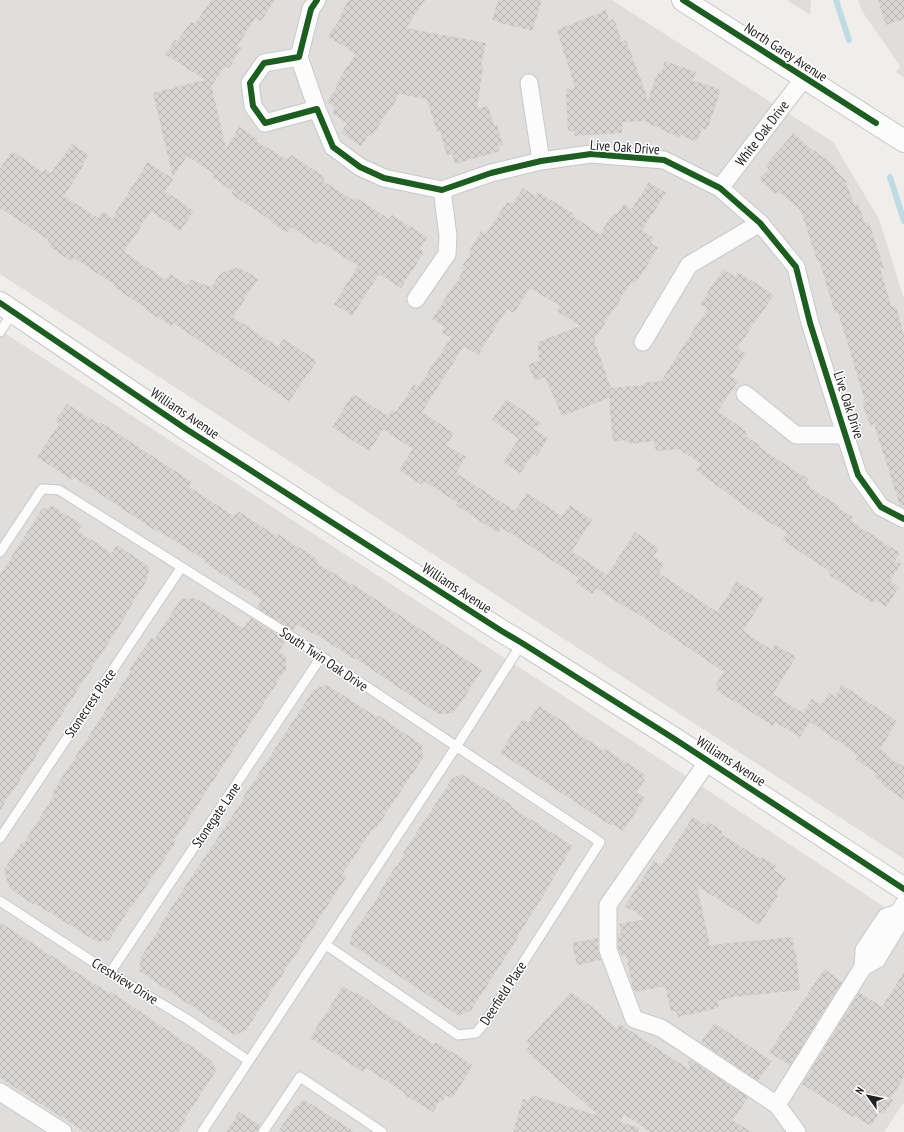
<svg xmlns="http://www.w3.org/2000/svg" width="904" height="1132" font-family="'PT Sans Narrow',sans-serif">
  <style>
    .residential { fill: #dfdedc }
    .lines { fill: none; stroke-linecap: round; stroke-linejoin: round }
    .stream { stroke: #bfdbe3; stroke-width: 6 }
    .building { fill: url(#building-cross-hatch) }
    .service-casing { stroke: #c9c8c7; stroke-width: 11 }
    .minor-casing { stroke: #c9c8c7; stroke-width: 19 }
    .tertiary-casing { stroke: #c9c8c7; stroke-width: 24 }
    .service { stroke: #fdfcfc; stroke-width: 9 }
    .minor { stroke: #fdfcfc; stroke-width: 17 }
    .tertiary { stroke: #fdfcfc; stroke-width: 22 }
    .cycleway-casing { stroke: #fff; stroke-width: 8 }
    .cycleway { stroke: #1b5e20; stroke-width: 6 }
    .labels { text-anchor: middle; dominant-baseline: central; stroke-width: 3; stroke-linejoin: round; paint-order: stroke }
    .street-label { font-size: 14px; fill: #222; stroke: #fff }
  </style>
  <defs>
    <pattern id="building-cross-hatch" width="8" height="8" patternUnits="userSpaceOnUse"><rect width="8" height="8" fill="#d7d4d2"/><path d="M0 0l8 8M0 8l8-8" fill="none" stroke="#b8b6b4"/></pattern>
  </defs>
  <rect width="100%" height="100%" fill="#f0eeeb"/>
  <path class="residential" d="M0,0H612L833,142L879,219L904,299V859L0,274Z
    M787,0H811L810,15Z
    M858,0H904V78L896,72L900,66L862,11Z
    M0,330L674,768L904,920V1102L884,1132H0Z"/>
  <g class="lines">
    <path class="stream" d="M836,0L849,40
      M890,177L904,221"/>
  </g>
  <path class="building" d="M211,0H275L261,21L256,17L237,46L241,48L230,67L228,68L225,66L212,85L211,84L226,148L239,127L257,138L258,140L257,141L287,160L291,155L307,165L325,178L323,181L353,200L354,198L356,200L357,198L389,219L392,215L427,237L420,249L424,252L401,288L379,274L352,316L334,304L358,266L319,241L317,244L291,227L287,233L272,223V221L231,194L233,191L212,177L214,174L187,156L173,177L153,93L205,80L165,54L175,40L177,41L191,22L195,24Z
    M349,0H425L406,28L486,43L481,66L483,67L477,109L488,106L494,126L497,125L503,145L498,146L500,151L455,164L452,154L447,155L440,132H437L427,99L400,94L373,134L372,133L370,136L368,135L361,146L341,133L347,123L332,113L335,107L327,102L337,87L335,86L355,54L328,36L341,18L339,17Z
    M498,0H542L532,31L515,26L514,27L492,20Z
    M878,0H904V19L886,25Z
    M606,10L609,21L614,19L622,42L626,40L648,99L658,72L661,73L665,61L696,72L693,80L721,90L707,130L702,128L697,142L680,135L679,138L644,121L622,122V133L574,136V131H568L566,89L575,88L557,30Z
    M794,133L813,151L814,150L822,157L823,156L837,169L835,170L846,181L854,205L858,204L865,223L869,222L884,268L880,269L892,307L896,306L904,335V505L900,506L874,424L870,425L863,405V401H865L838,312L835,313L819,260L817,261L801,211L780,192L779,194L777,192L775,194L759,179L769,169L765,165Z
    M72,144L89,155L82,165H84L64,196L98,218L103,211L112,218L148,162L173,179L165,191L194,211L180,231L151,211L124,252L166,280L170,274L188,285L191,280L211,287L220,274L231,269L239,268L244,270L258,279L233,317L278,347L284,339L317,361L289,401L173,323L171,326L146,310L147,309L114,287L115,285L74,258L71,261L50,247L52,244L48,241L49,240L0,208V169L12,151L43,172L45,169L51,173Z
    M649,182L666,193L642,230L654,238L651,243L658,248L636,283L632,281L594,340L611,388L643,385V383L661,381L707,309L700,304L723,269L735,277L738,272L774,295L737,348L746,354L731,376L738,381L718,411L746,431L745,432L747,434L745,436L760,445L759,447L808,479L806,483L810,486L809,487L839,506L838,508L853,517L851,521L900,553L895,561L901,564L890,581L899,587L886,607L876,600L875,602L872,601L871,602L829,575L831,572L782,540L787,533L755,513H754L696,470L701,464L679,449L656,451L654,441L630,444L629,441L625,442V440L613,441L609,398L562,416L545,377L535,381L528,365L540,360L538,355L540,354L538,349V342L580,326L557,311L560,306L530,288L514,313L507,309L478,355L464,346L422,412L454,433L446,445L466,457L456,473L515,511L527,493L562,516L570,505L592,520L572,551L607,575L635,532L659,548L653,557L664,564L659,573L717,612L737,581L764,598L743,631L772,650L775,644L796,657L773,694L803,713L812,699L821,705L829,693L835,697L842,685L897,721L880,749L887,753L886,755L904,767V800L881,784L882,782L874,777L876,773L855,759L858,755L810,722L800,737L775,722L773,726L716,690L719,686L716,685L724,672L634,611L633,612L596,588L592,594L576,583L579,578L510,533L502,528L498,533L456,505L458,503L424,481L422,485L399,470L413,449L383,430L369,451L332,427L353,394L388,416L392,410L396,412L414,384L418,387L451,338L442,332L445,327L432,319L464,270L461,268L471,253L469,252L470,250L481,231L486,234L507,202L510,204L511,202L513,203L523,188L535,196L538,192L574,214L573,216L600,234L612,215L613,216L615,213L617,214L624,204L632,209Z
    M506,399L543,424L533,428L548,438L537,456L534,454L520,473L503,462L519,439L492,420Z
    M67,404L99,424L100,422L192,482L189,487L234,516L238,511L276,536L278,534L319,560L317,563L352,585L353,584L482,670L454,713L438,714L380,675L355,658L354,659L313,632L312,634L297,624L293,630L257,608L262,600L204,562L205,560L157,530L156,531L74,477L72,480L37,457L59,424L55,421Z
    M53,506L82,525L78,531L112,553L117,545L150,567L146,582L126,613L127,614L120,625L39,749L40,750L0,810V575L42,509Z
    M195,598L210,606L242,628L243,627L244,628L251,618L286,640L279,651L286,656V669L174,841L176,842L132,907L131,906L109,940L97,942L52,914L34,903L33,904L10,889L4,870L22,842L24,843L54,795L52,793L131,671L129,670L143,649H144L152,638L154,640L181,599Z
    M327,685L377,717L378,715L422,745L423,758L376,828L374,827L343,873L347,876L246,1030L235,1035L139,971L141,957L161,926L160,925L186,885L243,800L242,799L314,689Z
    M539,706L569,725L568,727L604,751L605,749L646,775L643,779L645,780L637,792L645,798L623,831L613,824L612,826L500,753L522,719L528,722Z
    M461,774L512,805L511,807L573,846L546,890H547L518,935L519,936L471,1010L459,1016L349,943L353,932L375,902L387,879L405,854L403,853L452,779Z
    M693,817L705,825L707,821L722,831L721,834L761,859L762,857L777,866L774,870L786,878L775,894L778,896L759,925L697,886L710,945L793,937L794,951H796L800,990L734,997L717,1001L719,1008L678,1017L676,1011L671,1012L665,986L635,992L632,984L626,955L621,956L618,948V934L621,933L619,924L645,919L625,906L654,861L661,866Z
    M0,922L70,968L110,994L111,992L210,1059L217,1069L184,1120H185L178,1132H85L0,1078Z
    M598,938V950L601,960L577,965L572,943Z
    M824,969L842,982L790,1066L769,1052Z
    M904,972V1077L890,1099L893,1100L884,1114L880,1112L871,1126L854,1115L853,1117L802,1084L859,992L882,1007Z
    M343,986L355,994L356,992L371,1002L370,1003L380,1010L434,1045L436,1042L473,1065L452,1099L446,1095L442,1102L440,1101L433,1112L403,1094L404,1092L366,1068L363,1072L310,1038Z
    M571,992L591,1006L617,1029L620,1024L690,1070L688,1061L689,1059L748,1097L733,1120L751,1132H650L624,1114L621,1122L639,1128L638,1132H513L523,1099L529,1101L531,1095L599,1116L526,1051L530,1045L526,1042Z
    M714,1023L772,1061L758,1081L701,1042Z
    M303,1099L355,1132H278L296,1105L298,1106Z
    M239,1112L260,1125L257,1132H226Z"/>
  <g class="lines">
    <defs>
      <path id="service" d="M0,332L13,312
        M0,552L42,489L59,490L280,629L600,842L486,1021L476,1033L458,1035L326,945
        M0,838L181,568
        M0,901L110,973L187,1019L249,1061
        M110,973L321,657
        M202,1132L456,747L522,643
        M263,1132L300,1077L382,1132"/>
      <g id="minor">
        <path d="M317,0L311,9L299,57L264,63L250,83L253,106L265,123L317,109L333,147L360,167L384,178L442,190L491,173L541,161L591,154L664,160L720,188L760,223L796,267L810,323L858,475L881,507L904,519"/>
        <path d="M299,57L317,109"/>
        <path d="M529,83L541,161"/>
        <path id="s1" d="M720,188L804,78"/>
        <path d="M416,299L447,254L448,236L442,190"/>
        <path d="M643,342L689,265L760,223"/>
        <path d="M745,394L796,435H846"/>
        <path d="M708,761L608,905V950L634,1019L661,1028L777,1105L797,1132"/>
        <path d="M863,967L864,950L886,917L898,913L904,904"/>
        <path d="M0,1092L63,1132"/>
        <path d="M777,1105L863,967L877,959L899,923L898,913"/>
      </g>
      <path id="tertiary" d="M683,0L904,141
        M0,303L186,429L500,630L522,643L673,738L904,889"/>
    </defs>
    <use href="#service" class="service-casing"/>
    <use href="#minor" class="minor-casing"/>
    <use href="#tertiary" class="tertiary-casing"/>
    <use href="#service" class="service"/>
    <use href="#minor" class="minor"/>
    <use href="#tertiary" class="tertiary"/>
    <defs>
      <path id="cycleway" d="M317,0L311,9L299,57L264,63L250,83L253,106L265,123L317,109L333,147L360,167L384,178L442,190L491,173L541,161L591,154L664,160L720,188L760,223L796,267L810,323L858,475L881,507L904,519
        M683,0L876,123
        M0,303L186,429L500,630L522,643L673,738L904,889"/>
    </defs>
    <use href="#cycleway" class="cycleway-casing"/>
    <use href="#cycleway" class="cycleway"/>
  </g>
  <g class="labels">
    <g class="street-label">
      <text transform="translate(786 52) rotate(33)">North Garey Avenue</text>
      <text stroke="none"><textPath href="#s1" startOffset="69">White Oak Drive</textPath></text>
      <text transform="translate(625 147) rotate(4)">Live Oak Drive</text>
      <text transform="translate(849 405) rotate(72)">Live Oak Drive</text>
      <text transform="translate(185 413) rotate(34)">Williams Avenue</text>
      <text transform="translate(457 588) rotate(33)">Williams Avenue</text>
      <text transform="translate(324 659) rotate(34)">South Twin Oak Drive</text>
      <text transform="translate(90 703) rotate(-56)">Stonecrest Place</text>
      <text transform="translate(731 761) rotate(33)">Williams Avenue</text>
      <text transform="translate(216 815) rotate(-56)">Stonegate Lane</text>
      <text transform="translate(125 981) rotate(32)">Crestview Drive</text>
      <text transform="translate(503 993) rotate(-57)">Deerfield Place</text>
    </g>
  </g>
  <g transform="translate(868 1096) rotate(303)" stroke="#ffffff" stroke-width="3" paint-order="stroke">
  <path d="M0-3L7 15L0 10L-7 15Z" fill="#222222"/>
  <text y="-6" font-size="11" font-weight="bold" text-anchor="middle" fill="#222222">N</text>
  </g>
</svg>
